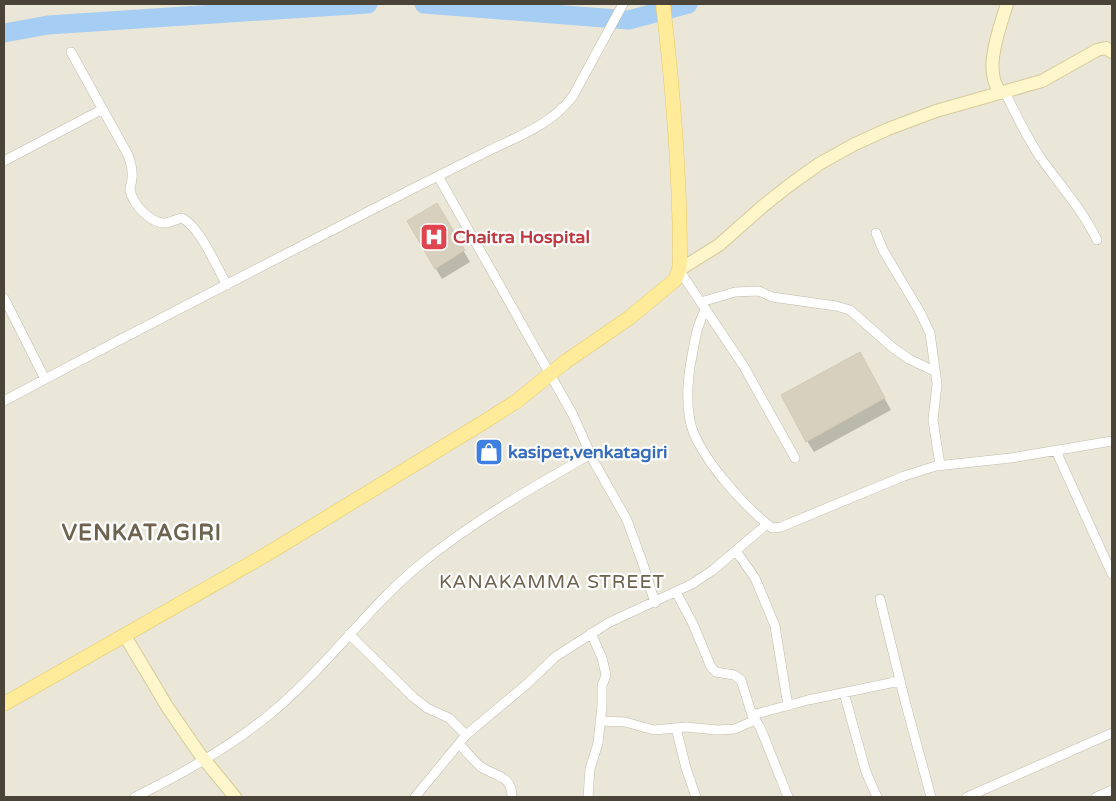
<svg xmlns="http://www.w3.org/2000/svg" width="1116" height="801" font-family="'Varela Round',sans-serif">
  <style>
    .residential { fill: #eae6d8 }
    .shadow { fill: #0003 }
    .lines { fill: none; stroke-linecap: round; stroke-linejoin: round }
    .river { stroke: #a6cdf3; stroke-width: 19 }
    .building { fill: #d8d0bf; stroke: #d3c9b2 }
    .street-casing { stroke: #c1bcac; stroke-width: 10 }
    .secondary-casing { stroke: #d6cb9a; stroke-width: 14 }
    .primary-casing { stroke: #e7cb67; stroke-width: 15 }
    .street { stroke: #fff; stroke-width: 9 }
    .secondary { stroke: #fff7cb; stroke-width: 12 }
    .primary { stroke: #ffeb9a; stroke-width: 14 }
    .labels { text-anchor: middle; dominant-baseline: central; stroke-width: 4.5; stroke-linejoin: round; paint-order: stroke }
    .health-label { font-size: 18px; font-weight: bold; fill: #be3a42; stroke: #fff; text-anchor: start }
    .shop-label { font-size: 18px; font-weight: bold; fill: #366cbe; stroke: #fff; text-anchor: start }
    .neighbourhood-label { font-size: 19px; letter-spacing: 1px; fill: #6d634f; stroke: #fff }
    .district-label { font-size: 22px; font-weight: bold; letter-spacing: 1px; fill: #6d634f; stroke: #fff }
  </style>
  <rect width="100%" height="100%" fill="#f5f3ea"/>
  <path class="residential" d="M4,4H1112V797H4Z"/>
  <path class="shadow" d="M437,205L470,262L442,279L408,222Z
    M866,365L891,410L814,452L807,441Z"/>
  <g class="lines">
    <path class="river" d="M424,4L629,20L688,4
      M4,33L48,25L368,4"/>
  </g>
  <path class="building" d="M437,203L465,250L435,269L407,221Z
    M860,352L885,398L806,442L781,395Z"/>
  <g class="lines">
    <defs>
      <path id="street" d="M71,52L128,155C131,163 133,170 132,178C132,182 130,186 130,190C133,205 151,224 166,223C171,222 177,219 182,218C200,227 216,266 227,285
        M1005,92C1016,115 1026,136 1040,157C1060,185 1082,209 1097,240
        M4,161L103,109
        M438,176L573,415L594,462L627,520L643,564L655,603
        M876,233L883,250L920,312L930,333L937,384L933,420L940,465
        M679,270L743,365L795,458
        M4,298L45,379
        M701,302L735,292L759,291L772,297L836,306L850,310L892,347L909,359L934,371
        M706,309C697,324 695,340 692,356C688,376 686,400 690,421C697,455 745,507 772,528L781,527L904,476L936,466L1011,458L1112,441
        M4,401C140,328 277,259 414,188C440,175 466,162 492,149C522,135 553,123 573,96L623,4
        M1056,451L1112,574
        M736,551L755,578L775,626L788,706
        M676,592L693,624L711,667L716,672L734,675L741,680L752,715L760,727L788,797
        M880,599L905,701L931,797
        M349,634L413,697L427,708L449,718L466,735
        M844,693L866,772L877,797
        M752,715L808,700L900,681
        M600,721L625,722L654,730L686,727L717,730L735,729L755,720
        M676,728L686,768L696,797
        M459,744C466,751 473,760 481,767C495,776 512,775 512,797
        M135,797C182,774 229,748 270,714C323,671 364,612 417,567C470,523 531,488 591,454
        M415,797L466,735L527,684L555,657L608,623L692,584L713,570L767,524
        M588,797L590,769L598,743L602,706V686L606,675L602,658L591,633
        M967,797L1112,733
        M1096,797L1112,790"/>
      <path id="secondary" d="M1001,93C998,89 995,84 994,79C988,59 1001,23 1007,4
        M679,270L719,245L763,206L791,184L819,164L853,145L888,129L936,111L1042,81L1097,50L1106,48L1112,52
        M125,636L168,708L199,753L235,797"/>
      <path id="primary" d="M4,704L267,554L484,422L517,401L565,362L629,318L675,280L679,270L680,260C680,174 673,89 663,4"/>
    </defs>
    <use href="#street" class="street-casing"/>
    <use href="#secondary" class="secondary-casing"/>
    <use href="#primary" class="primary-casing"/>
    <use href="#street" class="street"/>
    <use href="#secondary" class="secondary"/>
    <use href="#primary" class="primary"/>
  </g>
  <defs>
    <symbol id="hospital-square" viewBox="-11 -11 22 22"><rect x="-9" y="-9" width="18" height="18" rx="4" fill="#e0444e" stroke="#fff"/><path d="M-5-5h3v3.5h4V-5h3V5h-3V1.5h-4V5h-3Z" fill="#fff"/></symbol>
    <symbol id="shop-square" viewBox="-11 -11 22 22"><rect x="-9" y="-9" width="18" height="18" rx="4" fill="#3f7fe0" stroke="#fff"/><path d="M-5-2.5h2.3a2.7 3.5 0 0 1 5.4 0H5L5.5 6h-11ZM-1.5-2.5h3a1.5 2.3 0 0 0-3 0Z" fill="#fff"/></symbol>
  </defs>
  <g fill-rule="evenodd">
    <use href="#hospital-square" x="418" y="221" width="32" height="32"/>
    <use href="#shop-square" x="473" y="436" width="32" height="32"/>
  </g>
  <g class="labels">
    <g class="health-label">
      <text x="453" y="237">Chaitra Hospital</text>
    </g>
    <g class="shop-label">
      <text x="508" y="452">kasipet,venkatagiri</text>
    </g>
    <g class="neighbourhood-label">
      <text x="552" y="582">KANAKAMMA STREET</text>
    </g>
    <g class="district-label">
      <text x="142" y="533">VENKATAGIRI</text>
    </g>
  </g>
  <rect width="1116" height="801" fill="none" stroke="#4a4438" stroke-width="10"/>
</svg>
